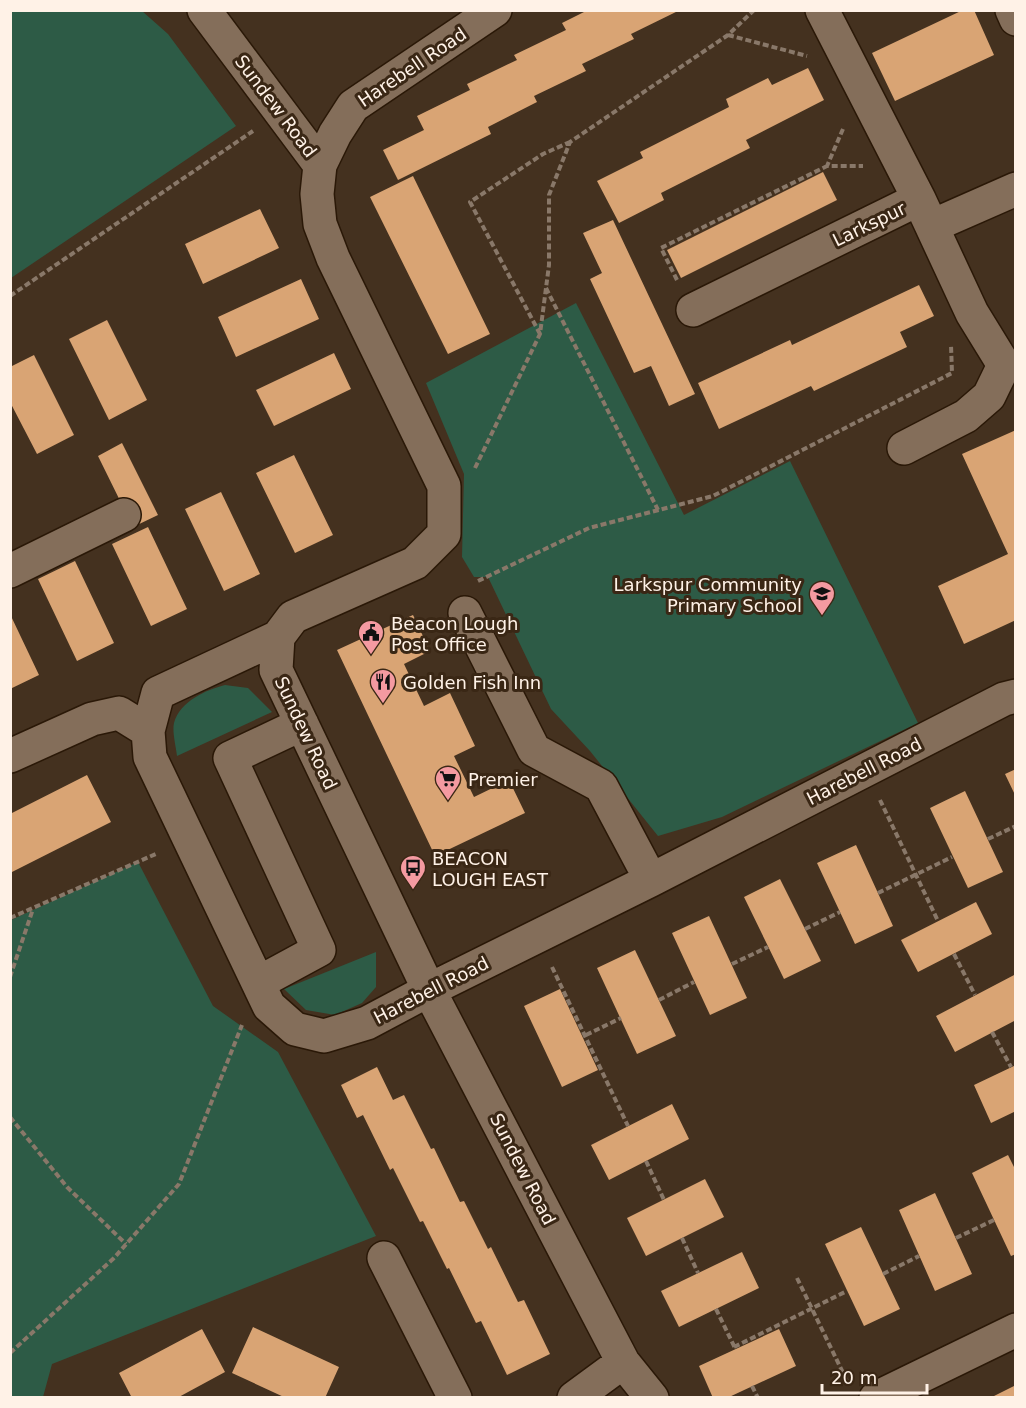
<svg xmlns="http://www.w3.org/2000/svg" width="1026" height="1408" font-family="'DejaVu Sans',sans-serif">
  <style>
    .green { fill: #2d5b46 }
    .building { fill: #d9a474 }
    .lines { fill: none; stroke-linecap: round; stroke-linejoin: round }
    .minor-casing { stroke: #2a1807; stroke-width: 36 }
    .path { stroke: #897869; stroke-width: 4; stroke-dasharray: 6 3; stroke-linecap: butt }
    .minor { stroke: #846e5a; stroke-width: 33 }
    .labels { text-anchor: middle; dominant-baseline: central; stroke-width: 6; stroke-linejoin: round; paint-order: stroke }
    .street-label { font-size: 18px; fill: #fff2e7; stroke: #3a2715 }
    .poi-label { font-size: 18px; fill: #fff2e7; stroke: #3a2715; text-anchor: start }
  </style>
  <rect width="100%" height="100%" fill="#44311f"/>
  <path class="green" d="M11,10L142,11L168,34L236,126L11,278Z
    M576,303L684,515L790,461L918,723L722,817L658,836L590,751L551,709L488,577H474L462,557L464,474L426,383Z
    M225,685L248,688L272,712L177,756C176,747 172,732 174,723C180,701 206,690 225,685Z
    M138,862L213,1006L278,1052L376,1236L52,1364L43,1397H11V920Z
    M376,952V987L362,1003L335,1015L306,1010L284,989Z"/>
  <path class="building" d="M588,10H680L631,34L634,39L582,64L586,71L534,96L537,102L488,127L491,134L398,180L383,150L424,130L417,116L470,90L467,84L517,60L514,55L566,30L562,23Z
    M963,10H974L994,55L895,101L872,53Z
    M808,68L824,100L746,140L750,148L661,193L664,200L619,223L597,181L643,158L640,152L729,107L726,99L768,78L772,85Z
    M823,172L837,200L681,278L667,250Z
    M413,176L490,334L448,354L370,197Z
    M260,209L279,248L203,284L185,244Z
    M613,220L695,394L669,406L651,366L634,373L590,279L602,273L583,233Z
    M301,279L319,319L236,357L218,317Z
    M919,285L934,316L900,332L907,347L814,391L811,386L719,429L698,383L790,340L792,345Z
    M107,320L147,400L109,420L69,339Z
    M334,353L351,389L274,426L256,390Z
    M34,355L74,435L37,454L10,402V367Z
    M1016,430V620L964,644L938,586L1008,554L962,454Z
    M122,443L158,515L133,527L98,456Z
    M294,455L333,535L295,553L256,473Z
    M221,492L260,574L224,591L185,509Z
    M148,527L187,609L151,626L112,544Z
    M75,561L114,643L77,661L38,579Z
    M10,614L39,675L10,689Z
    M413,615L430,651L404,664L424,706L450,693L475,746L454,756L474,797L509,780L525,813L435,856L337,650Z
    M1016,769V797L1005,774Z
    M87,775L111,822L10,873V814Z
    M965,791L1003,872L968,888L930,808Z
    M856,845L893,926L855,944L817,863Z
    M780,879L821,961L784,979L744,897Z
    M976,902L992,934L918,972L901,940Z
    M709,916L747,998L710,1015L672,933Z
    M635,950L676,1036L637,1054L597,968Z
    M1016,974V1020L955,1052L936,1016Z
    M560,989L598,1070L562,1087L524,1006Z
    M1016,1065V1111L991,1123L974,1085Z
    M377,1067L393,1100L404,1095L431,1149L434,1148L460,1202L464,1201L488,1249L491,1247L518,1302L524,1300L550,1354L507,1375L481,1321L476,1323L449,1268L447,1269L423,1221L420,1222L393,1168L390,1170L363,1115L357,1118L341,1085Z
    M672,1104L689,1139L609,1180L591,1145Z
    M1008,1155L1016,1171V1254L1011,1256L972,1173Z
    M705,1179L724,1217L646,1256L627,1218Z
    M935,1193L972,1274L935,1291L899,1210Z
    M861,1227L900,1309L864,1326L825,1244Z
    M742,1252L759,1288L679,1327L661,1291Z
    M253,1327L339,1367L325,1398H286L232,1373Z
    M202,1329L225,1372L177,1398H132L119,1373Z
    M779,1329L796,1366L727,1398H713L699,1366Z
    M1016,1385V1398H990Z"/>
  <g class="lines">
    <defs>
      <path id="minor" d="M204,10L320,165
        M495,10L353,106L335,134L320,165L317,194L320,224L333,258L444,486V534L415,563L293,617L278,637L276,670L429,990L623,1362L652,1398
        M1012,10L1016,19
        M932,226L1016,189
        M693,310L919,199L822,10
        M904,448L966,416L989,396L1004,365L972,313L919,199
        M10,571L124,515
        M465,613L534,750L601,786L651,880
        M278,637L158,693L148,731L150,757L269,1006L295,1029L324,1036L367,1023L429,990L651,880L1004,699L1016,696
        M10,756L92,719L119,713L148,731
        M258,983L319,950L230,758L302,724
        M384,1258L455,1398
        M574,1398L623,1362
        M876,1398L1016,1330"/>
    </defs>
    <use href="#minor" class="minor-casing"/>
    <path class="path" d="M728,35L807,56
      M843,129L827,166H863
      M677,280L661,248L827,166
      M546,288L658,510
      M10,296L253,131
      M540,334L470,202L543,154L570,142
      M475,468L540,334L549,265V195L570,142L728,35L754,10
      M478,581L589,528L713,496L952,373L951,345
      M880,800L938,921
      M988,839L1016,826
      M878,893L952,857
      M10,918L158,853
      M805,929L840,912
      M954,954L975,995
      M732,964L768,947
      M552,967L628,1126
      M10,977L33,909
      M659,1000L694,982
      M992,1032L1011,1067
      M586,1035L621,1018
      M10,1117L67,1187L126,1244
      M646,1161L664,1200
      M682,1238L698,1273
      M956,1238L994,1220
      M883,1274L919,1256
      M797,1278L847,1381
      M716,1309L735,1348
      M734,1347L847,1291
      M10,1353L114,1258L179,1184L242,1025
      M752,1386L758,1398"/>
    <use href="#minor" class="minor"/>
  </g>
  <defs>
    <symbol id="school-pin" viewBox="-11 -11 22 30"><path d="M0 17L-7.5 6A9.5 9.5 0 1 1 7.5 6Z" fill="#f49aa1" stroke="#3a2715"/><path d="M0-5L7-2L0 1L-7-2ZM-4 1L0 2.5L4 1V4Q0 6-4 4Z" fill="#111"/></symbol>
    <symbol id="civic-pin" viewBox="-11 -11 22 30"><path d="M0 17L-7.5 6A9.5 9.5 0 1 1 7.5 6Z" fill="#f49aa1" stroke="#3a2715"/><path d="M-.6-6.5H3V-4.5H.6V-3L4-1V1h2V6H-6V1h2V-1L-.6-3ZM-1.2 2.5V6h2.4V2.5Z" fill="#111"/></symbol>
    <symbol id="restaurant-pin" viewBox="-11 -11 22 30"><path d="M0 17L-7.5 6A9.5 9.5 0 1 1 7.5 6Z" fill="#f49aa1" stroke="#3a2715"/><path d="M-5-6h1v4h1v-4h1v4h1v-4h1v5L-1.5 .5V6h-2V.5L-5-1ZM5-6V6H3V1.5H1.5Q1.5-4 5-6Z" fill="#111"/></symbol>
    <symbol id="supermarket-pin" viewBox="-11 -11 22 30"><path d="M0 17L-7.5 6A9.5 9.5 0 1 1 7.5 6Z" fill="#f49aa1" stroke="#3a2715"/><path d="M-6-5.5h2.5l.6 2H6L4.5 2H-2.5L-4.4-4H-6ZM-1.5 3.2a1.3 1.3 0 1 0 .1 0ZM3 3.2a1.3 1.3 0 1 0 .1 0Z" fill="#111"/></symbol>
    <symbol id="bus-pin" viewBox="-11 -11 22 30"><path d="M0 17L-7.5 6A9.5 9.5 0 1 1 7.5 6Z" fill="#f49aa1" stroke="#3a2715"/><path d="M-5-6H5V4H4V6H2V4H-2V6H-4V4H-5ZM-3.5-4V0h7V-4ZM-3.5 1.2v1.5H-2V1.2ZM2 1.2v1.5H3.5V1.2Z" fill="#111"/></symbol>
  </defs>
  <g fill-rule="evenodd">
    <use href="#school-pin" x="807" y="579" width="30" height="40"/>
    <use href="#civic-pin" x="356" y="618" width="30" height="40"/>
    <use href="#restaurant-pin" x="368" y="667" width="30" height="40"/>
    <use href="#supermarket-pin" x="433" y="764" width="30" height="40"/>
    <use href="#bus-pin" x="398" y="853" width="30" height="40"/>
  </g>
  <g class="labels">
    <g class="street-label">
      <text transform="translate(412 67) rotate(-34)">Harebell Road</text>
      <text transform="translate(276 106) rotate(53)">Sundew Road</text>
      <text transform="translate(869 224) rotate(-26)">Larkspur</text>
      <text transform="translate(306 733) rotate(65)">Sundew Road</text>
      <text transform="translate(864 771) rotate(-27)">Harebell Road</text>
      <text transform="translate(431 990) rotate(-27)">Harebell Road</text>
      <text transform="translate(523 1169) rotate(63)">Sundew Road</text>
    </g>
    <g class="poi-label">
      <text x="802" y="584" text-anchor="end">Larkspur Community<tspan x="802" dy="21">Primary School</tspan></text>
      <text x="391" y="623">Beacon Lough<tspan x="391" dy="21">Post Office</tspan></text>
      <text x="403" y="682">Golden Fish Inn</text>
      <text x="468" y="779">Premier</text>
      <text x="432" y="858">BEACON<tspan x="432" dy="21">LOUGH EAST</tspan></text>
    </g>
  </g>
  <rect width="1026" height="1408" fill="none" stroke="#fff2e7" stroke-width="24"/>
  <path d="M822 1384v9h105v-9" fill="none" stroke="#fff2e7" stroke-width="3"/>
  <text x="831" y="1384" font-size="18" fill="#fff2e7" stroke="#3a2715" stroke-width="4.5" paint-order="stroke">20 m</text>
</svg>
